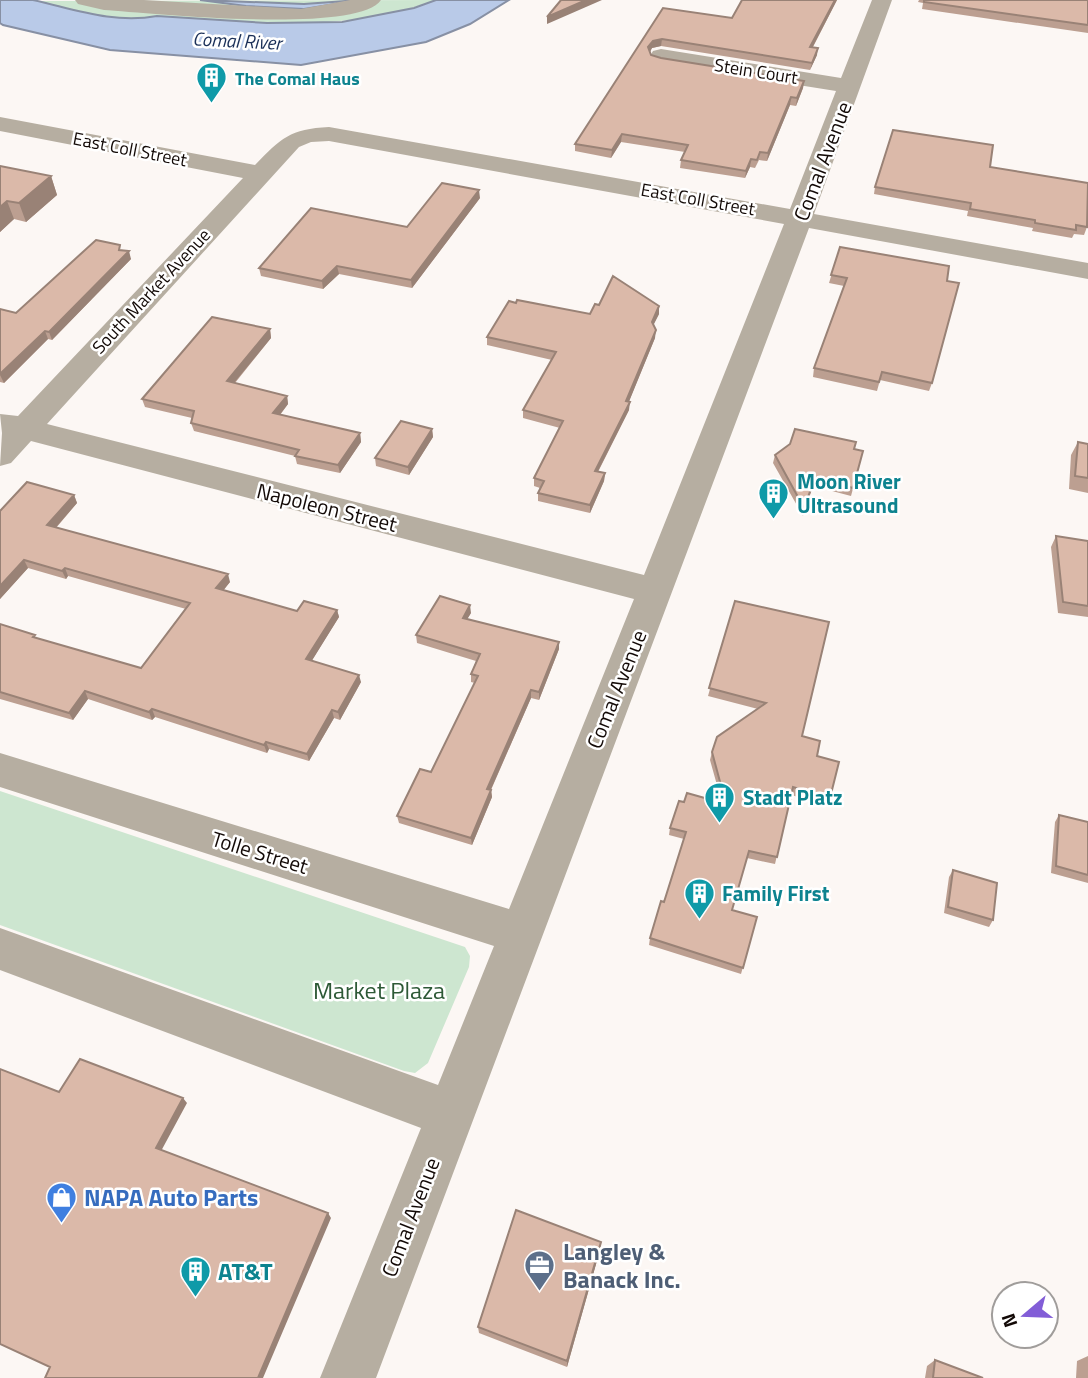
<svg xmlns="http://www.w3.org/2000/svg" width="1088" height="1378" font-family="'Titillium Web',sans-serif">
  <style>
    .green { fill: #cde6d0 }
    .water { fill: #b9cae8; stroke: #8790a4; stroke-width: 2 }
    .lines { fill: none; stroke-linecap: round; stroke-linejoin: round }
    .minor { fill: #b6aea1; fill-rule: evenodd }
    .wall { fill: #bc9f91 }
    .shaded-wall { fill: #998276 }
    .building { fill: #dbb9a9; stroke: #998276; stroke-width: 2 }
    .labels { text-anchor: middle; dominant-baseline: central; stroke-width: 5; stroke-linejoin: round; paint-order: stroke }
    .far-street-label { font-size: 18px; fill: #120906; stroke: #fff }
    .far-culture-label { font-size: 18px; font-weight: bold; fill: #0d838f; stroke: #fff; text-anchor: start }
    .far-water-label { font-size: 19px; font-style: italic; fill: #1b3058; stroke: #fff }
    .street-label { font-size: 21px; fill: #120906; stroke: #fff }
    .culture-label { font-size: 21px; font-weight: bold; fill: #0d838f; stroke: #fff; text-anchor: start }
    .near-park-label { font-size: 24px; fill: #2d5936; stroke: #fff }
    .near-shop-label { font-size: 24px; font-weight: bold; fill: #366cbe; stroke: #fff; text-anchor: start }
    .near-service-label { font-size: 24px; font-weight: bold; fill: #4e5e75; stroke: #fff; text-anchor: start }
    .near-culture-label { font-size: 24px; font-weight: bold; fill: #0d838f; stroke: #fff; text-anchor: start }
  </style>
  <rect width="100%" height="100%" fill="#fcf7f4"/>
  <path class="green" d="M436,0C346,33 250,24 157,16C114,24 74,11 33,1Z
    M0,791L465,947L470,956L469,967L428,1063L415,1073L404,1071L0,925Z"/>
  <path class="water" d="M0,0C10,0 23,0 33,0C74,9 113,24 157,16L267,23L342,22L414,8L436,0H509L470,24L426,42L301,65L110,50L3,25L0,23Z
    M200,0L304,4L360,0L304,9L246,6Z"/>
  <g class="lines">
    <path class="minor" d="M75,0H144L301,9L350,0H381C357,35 150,13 104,10L78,4Z
      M872,0H892L814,214L1088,263V279L809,228L376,1378H320L421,1128L0,970V928L438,1085L494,946L0,787V753L509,909L634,599L31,441L11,463L0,466L2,433L0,414L18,416L243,178L0,131V117L255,165C281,138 290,129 329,127L790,209L836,91L661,63L653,61L650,56L653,51L661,49L841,78ZM329,141L784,224L644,575L47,424L299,147L311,142Z"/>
  </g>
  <path class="wall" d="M837,0L813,47L817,55L810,70L661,46L652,48L650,52L651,55L661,58L804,81L803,88L796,106L790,105L767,161L759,160L755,168L750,167L745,178L680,168L681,160L685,152L621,142L611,158L575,151V144L663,8L732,18Z
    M919,0H1088V33L922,9L923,3L918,2Z
    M0,166L51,176L57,195L26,222L14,219L0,232Z
    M990,167L1087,227L1084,235L1074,234L1072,238L1032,231L1033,228L967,216L968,211L874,194L875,187Z
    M480,198L412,288L339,274L323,289L261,276L259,268L407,227Z
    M840,247L932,383L929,391L880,380L877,391L813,377L814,368L844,286L829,283Z
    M122,250L131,259L52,340L48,339L4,383L0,382V309L16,313Z
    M599,305L659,306V314L653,325L655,338L629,401V410L598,472L605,473L604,481L590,513L538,501V493L540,488L534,486V478L560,428L523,418V410L552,360L487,345V337L590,314Z
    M270,329L271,338L235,383L287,396L288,404L280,415L360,433L361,442L340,473L297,464L295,456L194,431L191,423L192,418L145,407L142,399Z
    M432,429L433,437L409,475L376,466L375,458Z
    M1078,442L1088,444V493L1069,489L1071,455Z
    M854,449L863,451L851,496L813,486L803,516L773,463L775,455Z
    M74,495L77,503L56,528L230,582L223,590L297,611L337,610L339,617L312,660L361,682L340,720L334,718L309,761L269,749L267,753L155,717L152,720L88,699L73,720L0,699V624L36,638L141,668L186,609L68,576L66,579L28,568L0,599V511Z
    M1056,536L1088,541V617L1058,613L1051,547Z
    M735,601L802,736L817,756L830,798L827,805L791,795L775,864L747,858L732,910L757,917L741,974L649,945L650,938L664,902L684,839L669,835L670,828L684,802L722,803L710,760L712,752L758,709L708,696Z
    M471,613L467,619L559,649L539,700L531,698L491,790L492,797L472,845L399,823L397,816L431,772L475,683L471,682V674L476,661L417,643L416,635Z
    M1059,815L1088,822V883L1051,873L1055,822Z
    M953,870L993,920L989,927L944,913L949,877Z
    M600,1250L567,1367L479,1333L478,1327Z
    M1088,1356V1378H1076L1077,1361Z
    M935,1360L983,1378H925L927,1366Z"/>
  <path class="shaded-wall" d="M586,0H602L547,24V17Z
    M835,0H837L809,54L810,47Z
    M662,39L661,46L652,48L648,55V47L653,41Z
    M818,48L817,55L810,70L812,63Z
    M804,81L803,88L796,106L797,98Z
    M791,97L790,105L767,161L768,153Z
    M622,134L621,142L611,158L612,150Z
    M751,159L750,167L745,178L746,171Z
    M51,176L57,195L26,222L19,203Z
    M479,190L480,198L412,288L411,280Z
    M7,201L14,219L0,232V207Z
    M129,251L131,259L52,340L49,332Z
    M337,266L339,274L323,289L322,281Z
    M659,306V314L651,330L652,322Z
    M270,329L271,338L229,389L227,381Z
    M656,330L655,338L626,409V401Z
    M45,331L48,339L4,383L0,375Z
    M287,396L288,404L275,421L273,413Z
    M630,402L629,410L594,479L595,471Z
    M432,429L433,437L409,475L408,467Z
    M360,433L361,442L340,473L338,465Z
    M605,473L604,481L590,513V505Z
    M74,495L77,503L51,533L47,525Z
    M24,560L28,568L0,599V586Z
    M65,568L68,576L66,579L62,571Z
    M228,574L230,582L219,596L216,588Z
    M470,605L471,613L463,626V618Z
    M337,610L339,617L308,667L306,659Z
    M559,642V649L539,700V692Z
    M359,675L361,682L340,720L338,712Z
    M531,690V698L488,796L487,789Z
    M85,691L88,699L73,720L69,713Z
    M152,709L155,717L152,720L149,712Z
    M332,710L334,718L309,761L307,754Z
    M266,742L269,749L267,753L264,745Z
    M491,790L492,797L472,845L471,838Z
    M183,1098L187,1103L160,1153L156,1148Z
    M328,1213L331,1218L263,1378H258Z
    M601,1242L600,1250L567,1367V1361Z"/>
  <path class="building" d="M561,0H586L547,17Z
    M742,0H835L810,47L818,48L812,63L662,39L653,41L648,47L651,55L661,58L804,81L797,98L791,97L768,153L760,152L757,160L751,159L746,171L681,160L688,145L622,134L612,150L575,144L663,8L732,18Z
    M924,0H1088V25L924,2Z
    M893,130L993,145L990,167L1088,183L1087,227L1076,225V230L1035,223V220L970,209L971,203L875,187Z
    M0,166L51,176L19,203L7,201L0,207Z
    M442,183L479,190L411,280L337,266L322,281L259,268L311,208L407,227Z
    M96,240L120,245L119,250L129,251L49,332L45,331L0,374V309L16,313Z
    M840,247L949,266L947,281L959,283L932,383L882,372L879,382L814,368L847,278L831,275Z
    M613,276L659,306L652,322L656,330L626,401L630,402L595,471L605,473L590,505L538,493L544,481L534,478L563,421L523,410L556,352L487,337L509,301L516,303L517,300L590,314L595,304L599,305Z
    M212,317L270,329L227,381L287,396L273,413L360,433L338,465L295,456L299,450L191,423L194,411L142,399Z
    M401,421L432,429L408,467L375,458Z
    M795,429L856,442L854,449L863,451L853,488L815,478L804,508L775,455L790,444Z
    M1078,442L1088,444V478L1075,476Z
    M27,482L74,495L47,525L228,574L216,588L297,611L304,601L337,610L306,659L359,675L338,712L332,710L307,754L266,742L264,745L152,709L149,712L85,691L69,713L0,692V624L35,635L33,637L141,668L190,603L65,568L62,571L24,560L0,586V511Z
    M1056,536L1088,541V606L1063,602Z
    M440,596L470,605L463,618L559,642L539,692L531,690L487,789L491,790L471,838L397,816L420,769L431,772L478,676L471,674L480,654L416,635Z
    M735,601L829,622L802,736L820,741L817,756L839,762L830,798L793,787L777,857L749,851L732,910L757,917L743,968L650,938L661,901L664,902L686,832L670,828L679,801L684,802L687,793L726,804L712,752L717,737L766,703L709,688Z
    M1059,815L1088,822V875L1056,866Z
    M953,870L997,883L993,920L948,907Z
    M80,1059L183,1098L156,1148L328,1213L258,1378H45L50,1367L0,1344V1069L59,1092Z
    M516,1210L601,1242L567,1361L478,1327Z
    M935,1360L983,1378H933Z"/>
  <defs>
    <symbol id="building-pin" viewBox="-11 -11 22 30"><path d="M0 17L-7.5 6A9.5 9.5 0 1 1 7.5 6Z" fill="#0f9aa8" stroke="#fff"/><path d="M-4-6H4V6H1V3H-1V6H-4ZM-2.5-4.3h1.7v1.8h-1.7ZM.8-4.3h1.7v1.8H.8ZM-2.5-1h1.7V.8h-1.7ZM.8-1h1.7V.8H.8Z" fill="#fff"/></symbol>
    <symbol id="shop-pin" viewBox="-11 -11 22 30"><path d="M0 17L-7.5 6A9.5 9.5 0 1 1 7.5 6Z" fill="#3f7fe0" stroke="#fff"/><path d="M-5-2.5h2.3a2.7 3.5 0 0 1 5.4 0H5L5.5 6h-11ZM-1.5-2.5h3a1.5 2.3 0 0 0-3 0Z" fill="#fff"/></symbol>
    <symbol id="office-pin" viewBox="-11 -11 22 30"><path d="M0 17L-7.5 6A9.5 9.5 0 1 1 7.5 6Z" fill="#5c6f8a" stroke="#fff"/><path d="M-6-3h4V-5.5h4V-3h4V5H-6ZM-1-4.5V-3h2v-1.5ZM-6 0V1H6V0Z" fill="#fff"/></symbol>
  </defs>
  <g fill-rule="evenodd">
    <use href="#building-pin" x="194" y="60" width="35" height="47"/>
    <use href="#building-pin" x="756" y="476" width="35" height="47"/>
    <use href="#building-pin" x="702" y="780" width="35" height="47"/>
    <use href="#building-pin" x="682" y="876" width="35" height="47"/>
    <use href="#shop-pin" x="44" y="1180" width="35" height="47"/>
    <use href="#office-pin" x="522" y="1248" width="35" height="47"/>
    <use href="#building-pin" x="178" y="1254" width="35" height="47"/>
  </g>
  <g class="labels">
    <g class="far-street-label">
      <text transform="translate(756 71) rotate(9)">Stein Court</text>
      <text transform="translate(130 149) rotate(11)">East Coll Street</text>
      <text transform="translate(698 199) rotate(10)">East Coll Street</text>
      <text transform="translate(151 291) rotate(-47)">South Market Avenue</text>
    </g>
    <g class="far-culture-label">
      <text x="235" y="78">The Comal Haus</text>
    </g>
    <g class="far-water-label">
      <text transform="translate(237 40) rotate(3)">Comal River</text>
    </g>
    <g class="street-label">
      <text transform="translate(822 161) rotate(-69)">Comal Avenue</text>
      <text transform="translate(327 507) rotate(14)">Napoleon Street</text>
      <text transform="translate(616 689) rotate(-68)">Comal Avenue</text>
      <text transform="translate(260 852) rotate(17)">Tolle Street</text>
      <text transform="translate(410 1217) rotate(-69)">Comal Avenue</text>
    </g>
    <g class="culture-label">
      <text x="797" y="481">Moon River<tspan x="797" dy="24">Ultrasound</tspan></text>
      <text x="743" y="797">Stadt Platz</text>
      <text x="722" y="893">Family First</text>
    </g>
    <g class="near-park-label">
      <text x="379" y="990">Market Plaza</text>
    </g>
    <g class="near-shop-label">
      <text x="84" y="1197">NAPA Auto Parts</text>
    </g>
    <g class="near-service-label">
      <text x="563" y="1251">Langley &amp;<tspan x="563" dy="28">Banack Inc.</tspan></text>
    </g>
    <g class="near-culture-label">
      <text x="218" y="1271">AT&amp;T</text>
    </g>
  </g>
  <g transform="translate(1025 1315) rotate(251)"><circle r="33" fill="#ffffff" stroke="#a09d9b" stroke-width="2"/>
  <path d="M0-5L12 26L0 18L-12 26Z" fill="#825dd7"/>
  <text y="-10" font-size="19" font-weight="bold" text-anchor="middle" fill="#120906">N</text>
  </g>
</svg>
